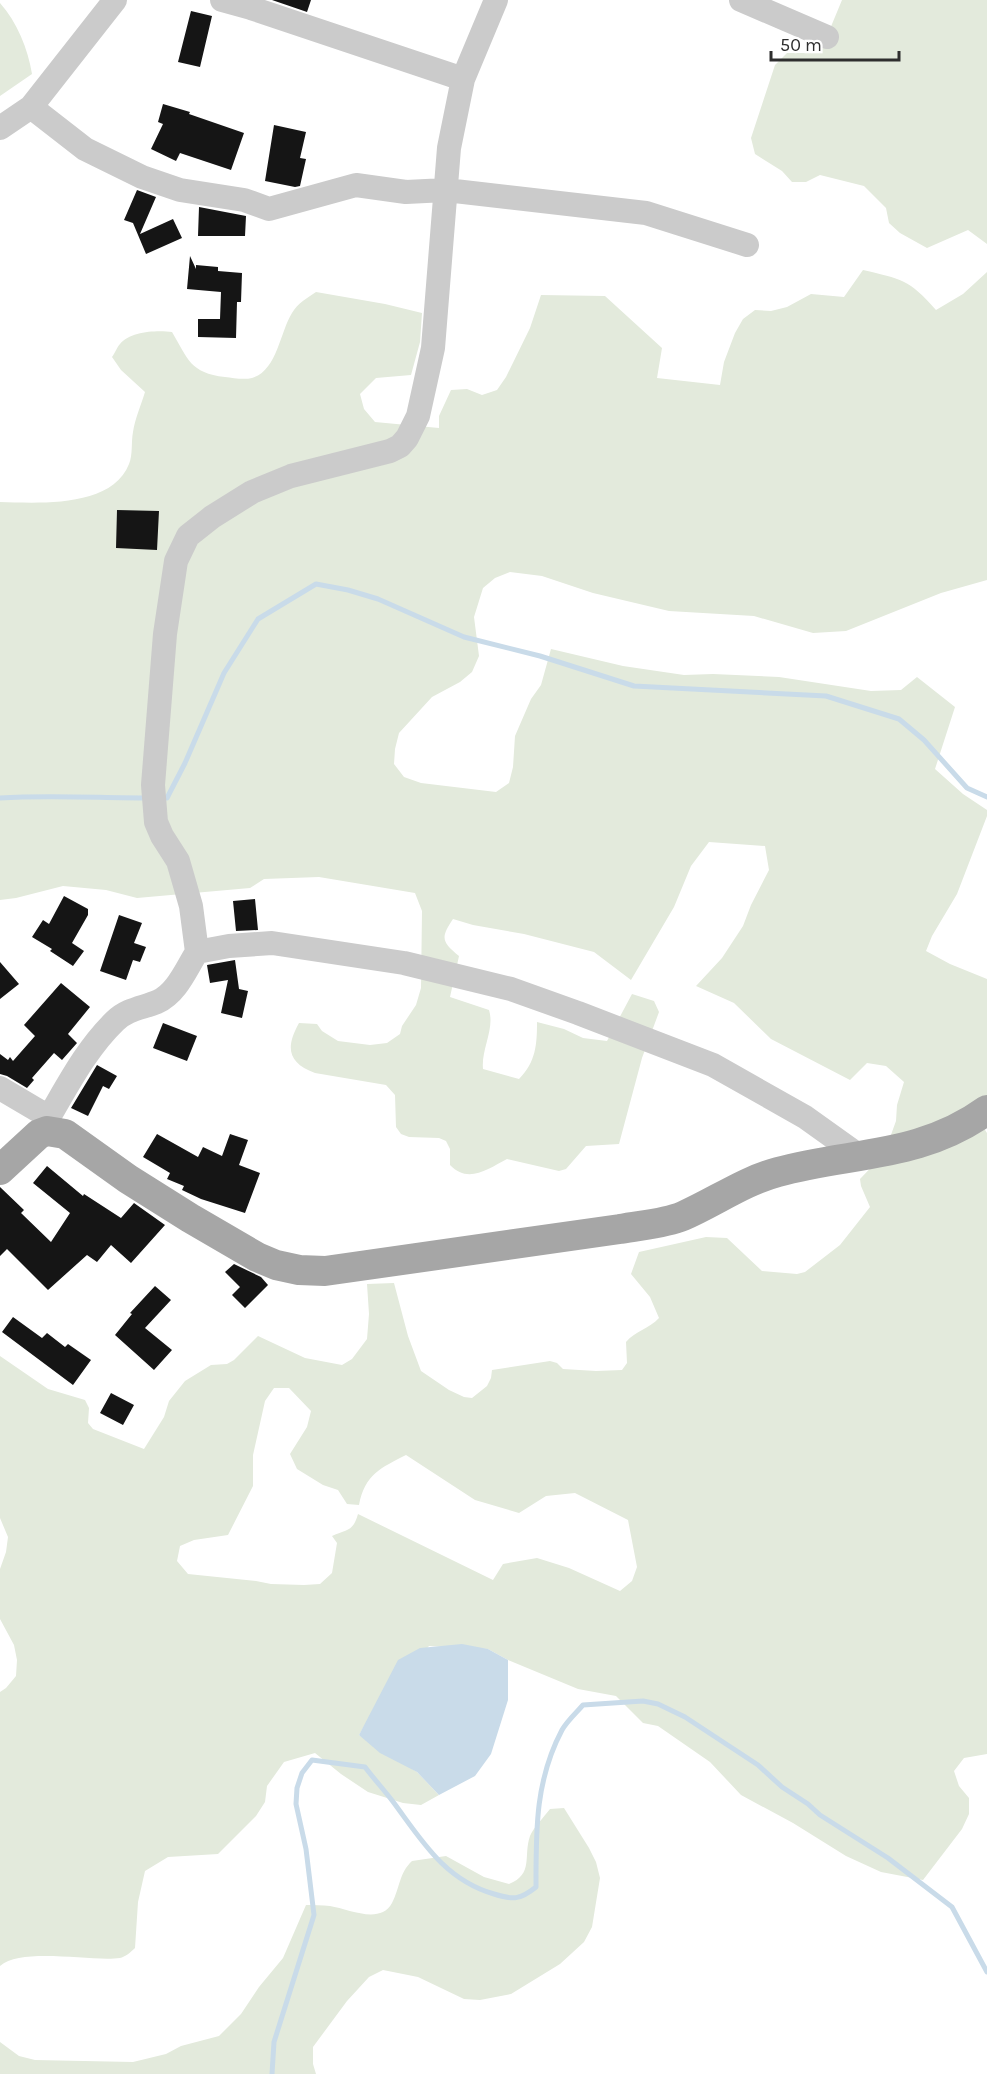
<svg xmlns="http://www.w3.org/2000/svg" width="987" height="2074" font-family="Karla,sans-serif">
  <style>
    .green { fill: #e3eadc; fill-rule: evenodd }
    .water { fill: #c9dbe9 }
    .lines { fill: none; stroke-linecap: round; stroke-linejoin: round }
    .stream { stroke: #c9dbe9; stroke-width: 5 }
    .building { fill: #151515 }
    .minor { stroke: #cbcbcb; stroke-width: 24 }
    .major { stroke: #a6a6a6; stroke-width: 30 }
  </style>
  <rect width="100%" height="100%" fill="#fff"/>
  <path class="green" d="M842,0H987V244L968,230L927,248L900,233L889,223L886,208L864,186L820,175L806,182H792L782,171L755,154L751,138L775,65L787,53H820Z
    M0,3C17,22 28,49 32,74L0,96Z
    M863,270C901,279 909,279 936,310L963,294L987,272V580L941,593L846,631L813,633L754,616L669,611L593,593L542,576L510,572L495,578L483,588L474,617L479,656L472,672L460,682L432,697L399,733L395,749L394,764L404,777L421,783L496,792L509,783L513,767L515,736L531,699L541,685L551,649L623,666L684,675L713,674L779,677L871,691L901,690L917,677L955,707L935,769L963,794L987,810V816L957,894L932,936L926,951L950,964L987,979V1101L972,1110L987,1133V1754L964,1758L954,1771L959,1786L969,1798V1814L962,1829L923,1880L881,1872L846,1856L793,1823L741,1795L710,1762L658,1726L643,1723L616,1696L578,1689L508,1660L488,1649L429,1646L372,1713L359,1735L417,1772L439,1795L421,1805L403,1803L368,1792L341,1774L315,1753L284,1762L267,1786L265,1802L256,1816L218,1854L168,1857L145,1871L138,1902L135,1948C131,1952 125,1957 120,1958C92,1962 22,1947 0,1966V1692L6,1688L16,1676L17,1660L14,1645L0,1619V1569L6,1552L8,1537L0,1518V1356L48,1389L85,1400L89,1408L88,1423L93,1429L144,1449L164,1417L169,1401L185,1381L211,1365L227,1364L234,1360L258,1336L305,1358L342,1365L352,1359L367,1339L369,1314L367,1284L394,1283L408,1336L421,1371L449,1390L464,1397L472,1398L487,1386L491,1378L492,1370L550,1361L557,1363L563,1369L596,1371L622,1370L627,1363L626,1342C635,1331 649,1329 659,1318L650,1297L631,1274L639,1252L706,1237L727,1238L762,1271L797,1274L805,1272L840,1245L870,1207L861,1186L860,1179L884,1154L896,1121L897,1105L904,1082L886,1066L867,1063L850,1080L771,1039L734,1003L696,986L722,958L743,926L751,905L769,870L765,846L709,842L691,866L674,907L631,980L594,952L524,934L473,925L453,919C440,938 442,942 459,956L450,997L489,1010C495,1029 481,1049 483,1069L519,1079C536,1062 537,1044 537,1022L564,1029L583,1038L607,1041L632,994L654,1001L659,1012L642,1058L619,1144L586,1146L566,1169L559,1171L507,1159C488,1169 468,1184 450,1165V1149L446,1141L439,1138L409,1137L401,1134L396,1127L395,1095L386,1085L315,1073C288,1063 285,1048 299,1023L317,1024L322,1031L338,1041L370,1045L387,1043L400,1034L402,1026L416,1005L421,988L422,911L415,893L319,877L264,879L250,888L137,898L106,890L63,886L16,898L0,900V502C39,503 112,508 129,464C133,455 131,442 133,432C135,419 141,405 145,392L121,370L112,357C115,353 117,347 120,344C130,331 158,330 172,332C188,359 190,373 225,377C233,378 244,380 252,378C277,371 280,332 292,313C298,303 307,298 316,292L385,304L422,313L420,342L411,375L376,378L360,394L364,409L375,422L439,428V416L451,390L467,389L482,395L497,390L506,377L530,328L541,295L605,296L662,348L657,378L720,385L724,362L735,333L743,319L755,310L771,311L787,307L811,294L844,297ZM274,1388H289L311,1411L307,1427L290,1454L297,1469L323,1485L338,1490L347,1504L359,1505C365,1474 381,1468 406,1455L475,1500L519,1513L546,1496L575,1493L628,1520L637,1567L632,1581L620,1591L569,1568L537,1558L503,1564L493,1580L358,1514C353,1532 347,1529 332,1536L337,1543L332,1573L320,1584L304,1585L271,1584L256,1581L188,1574L177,1561L180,1546L194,1540L228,1535L253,1486V1455L265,1401Z
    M564,1808L589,1848L596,1862L600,1878L592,1927L584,1942L560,1964L511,1994L480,2000L464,1999L418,1977L383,1970L369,1977L347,2001L313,2047V2064L316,2074H0V2042L19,2056L35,2060L133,2062L166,2054L181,2046L219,2036L241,2014L259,1987L283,1958L306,1905C314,1905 322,1905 330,1906C349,1909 380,1925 392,1903C400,1888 399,1873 412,1861L446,1856L484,1877L509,1884C534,1874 523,1856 530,1836C534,1827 544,1817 550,1809Z"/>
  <path class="water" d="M462,1644L488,1649L508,1660V1700L491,1754L475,1776L439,1795L417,1772L380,1753L359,1735L398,1660L420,1648Z"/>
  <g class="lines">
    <path class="stream" d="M0,798C49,795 99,798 148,798
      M161,798H167L185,763L224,673L258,619L316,584L348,590L378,599L464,637L540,656L634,686L826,696L899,719L924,740L967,788L987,797
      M272,2074L274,2042L314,1915L306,1849L296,1804L297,1788L302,1773L312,1760L365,1767C374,1779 385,1791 394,1803C422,1841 445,1880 494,1894C513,1900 520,1900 536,1887C536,1831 535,1781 562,1730C567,1721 576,1713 583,1705L643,1701L658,1704L685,1717L758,1765L782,1787L808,1804L820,1815L888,1858L952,1907L987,1972"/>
  </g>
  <path class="building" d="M272,0H311L307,12Z
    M191,11L212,16L200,67L178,62Z
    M163,104L190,112L189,114L244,133L231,170L180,153L176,161L151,149L163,124L158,122Z
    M274,125L306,132L300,158L306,159L300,186L295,187L265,181Z
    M137,190L156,197L140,234L173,219L182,238L146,254L133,223L124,220Z
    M199,207L246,216L245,236H198Z
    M190,256L196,269V265L218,267V271L242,273L241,302H237L236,338L198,337V319H220L221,292L187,289Z
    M117,510L159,511L157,550L116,548Z
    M64,896L88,909V915L72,943L84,951L73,966L50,951L52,949L32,937L43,920L49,924Z
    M255,899L258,930L236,931L233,901Z
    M119,915L142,923L134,943L146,947L140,962L133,960L126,980L100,971Z
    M235,960L239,989L248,991L242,1018L221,1013L228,980L210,983L207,965Z
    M0,962L19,984L0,999Z
    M61,983L90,1007L68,1034L77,1043L62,1060L54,1053L32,1078L34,1080L27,1088L7,1076L0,1074V1054L8,1060L10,1057L13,1061L35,1036L24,1025Z
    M163,1023L197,1036L187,1061L153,1048Z
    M97,1065L117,1076L109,1089L103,1086L88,1116L71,1108Z
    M157,1134L198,1157L203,1147L222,1156L230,1134L248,1140L239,1165L260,1173L245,1213L201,1199L182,1190L184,1186L167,1179L170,1173L143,1157Z
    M47,1166L83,1196L84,1194L121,1218L134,1203L165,1225L131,1263L111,1245L97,1262L87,1255L48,1290L7,1249L0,1256V1187L24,1210L21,1213L51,1242L70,1213L33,1183Z
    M234,1264L261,1277L268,1285L245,1308L232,1295L240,1287L225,1272Z
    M155,1286L171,1300L145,1328L172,1350L154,1370L115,1335L132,1314L130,1313Z
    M13,1317L42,1338L47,1333L65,1347L68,1344L91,1360L73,1385L2,1332Z
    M111,1393L134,1405L123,1425L100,1413Z"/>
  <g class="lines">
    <path class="minor" d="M222,0L251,8L463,79
      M741,0L827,37
      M31,107L85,149L142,177L180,190L244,200L269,209L356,185L406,192L446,190L646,213L747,245
      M0,128L31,107L115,0
      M197,952L191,906L178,861L162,836L156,822L153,785L165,634L176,561L188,536L212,517L252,492L291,476L390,451L400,446L407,438L418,416L433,348L449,148L463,79L496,0
      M0,1088L49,1117L47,1131
      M49,1117C69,1083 87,1048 115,1021C127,1009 142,1008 157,1002C177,993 186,969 197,952L229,946L272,943L404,963L511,989L578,1013L713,1065L805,1117L861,1157"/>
    <path class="major" d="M0,1170L39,1134L47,1131L65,1134L128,1179L190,1218L257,1257L276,1265L299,1270L325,1271L620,1229C640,1225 664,1224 683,1216C715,1202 744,1181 778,1172C851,1152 921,1158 987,1110"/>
  </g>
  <path d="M771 51v9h128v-9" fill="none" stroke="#2e2e2e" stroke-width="3"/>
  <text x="780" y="51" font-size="18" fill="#2e2e2e" stroke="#ffffff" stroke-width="4.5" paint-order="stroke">50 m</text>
</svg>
